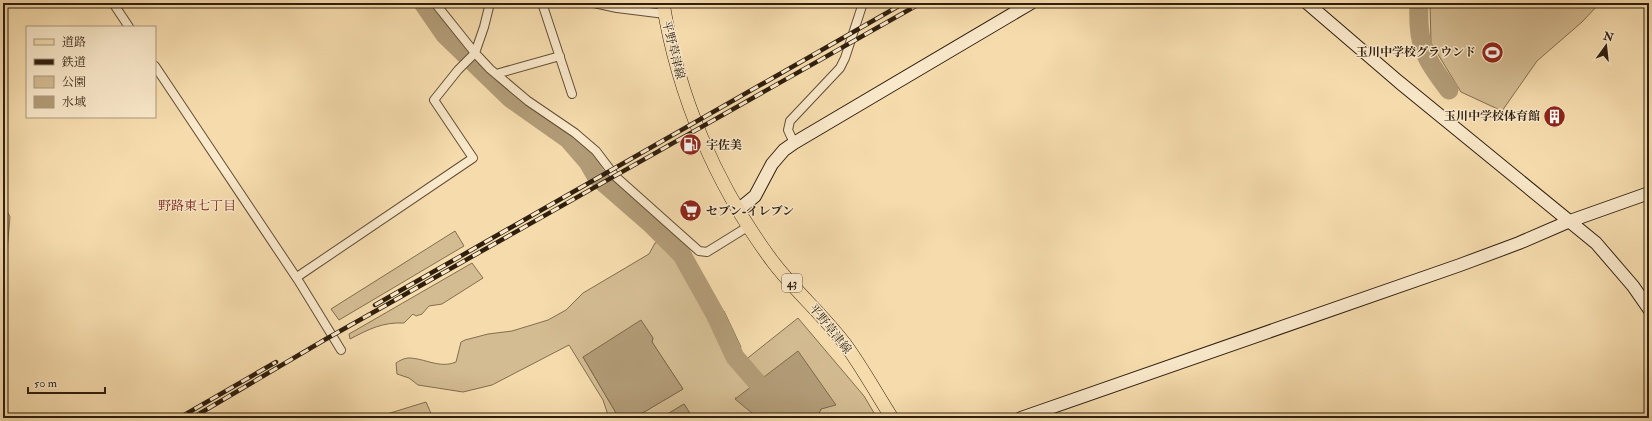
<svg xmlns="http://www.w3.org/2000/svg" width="1652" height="421" font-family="'IM FELL Double Pica','Noto Serif JP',serif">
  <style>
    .green { fill: #d4bc92; stroke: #826e50 }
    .water { fill: #b29c77; stroke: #7e6a4d }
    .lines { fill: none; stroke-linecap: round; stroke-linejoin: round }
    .river { stroke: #b29c77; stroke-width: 19 }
    .street-casing { stroke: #614e36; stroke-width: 10 }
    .secondary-casing { stroke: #2f1f0e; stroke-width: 14 }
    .primary-casing { stroke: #2f1f0e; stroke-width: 14 }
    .street { stroke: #f9e8ca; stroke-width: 8 }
    .secondary { stroke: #f9e8ca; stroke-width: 12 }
    .primary { stroke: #f6dcad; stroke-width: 13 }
    .rail-casing { stroke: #2f1f0e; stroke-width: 4.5 }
    .rail { stroke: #f9e8ca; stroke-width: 3; stroke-dasharray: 9; stroke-linecap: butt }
    .labels { text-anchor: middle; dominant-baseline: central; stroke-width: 3; stroke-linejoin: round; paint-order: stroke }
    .shield { fill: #f9e8ca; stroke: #6c5b46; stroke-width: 1 }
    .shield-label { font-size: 11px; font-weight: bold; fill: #2f1f0e }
    .street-label { font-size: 12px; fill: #2f1f0e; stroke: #f9e8ca }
    .poi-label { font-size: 12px; font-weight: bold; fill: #2f1f0e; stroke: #f9e8ca; text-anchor: end }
    .neighbourhood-label { font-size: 13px; fill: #7a1f14; stroke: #f9e8ca }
  </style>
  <rect width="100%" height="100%" fill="#f6dcad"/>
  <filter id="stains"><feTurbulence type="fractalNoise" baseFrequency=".005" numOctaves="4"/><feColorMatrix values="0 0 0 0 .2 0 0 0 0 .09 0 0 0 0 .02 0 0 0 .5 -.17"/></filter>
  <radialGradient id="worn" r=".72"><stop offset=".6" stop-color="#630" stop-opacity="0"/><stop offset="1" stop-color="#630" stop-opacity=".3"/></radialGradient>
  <path class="green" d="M1430,3H1594L1597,6L1582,22L1537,61L1502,111L1461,92L1431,43Z
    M3,203L10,217L3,297Z
    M455,231L464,246L339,320L331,309Z
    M662,241L675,253L713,317L724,311L741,347L737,353L744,361L798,318L864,396L877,418H817L821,409L835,404L735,398L758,418H693L684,404L661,418H634L683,389L652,342L653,338L583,357L619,418H609L603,400L569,345L492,385L463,392L418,385L409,378L397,374L396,363C399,361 404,358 408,358C425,358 439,369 456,362L461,342L465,340L488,334L512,331L548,320L566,310L583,293L649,254L655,243Z
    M472,263L483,278L442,304L429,306L422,314L416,316L413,314L404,323C383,322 369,329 350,339L349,334Z
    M426,402L433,418H374Z"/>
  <path class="water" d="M641,320L653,338L652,342L683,389L634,418H619L583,357Z
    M798,351L836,405L821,409L817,418H758L735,399Z
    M684,404L693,418H661Z"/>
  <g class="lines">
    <path class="river" d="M423,3L445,35L510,98L568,139L588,162L596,176L650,223L682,255L715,314L735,357L768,395L791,418
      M1419,3C1417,45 1424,57 1449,90"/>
    <defs>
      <path id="street" d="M113,3L129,27
        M435,3L475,53L490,69L528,101L575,133L596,151L615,176L699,251L707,252L749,226
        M542,3L572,94
        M594,3L617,8L665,14
        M155,66L298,280L341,350
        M496,74L560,56
        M794,143L788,130L790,121L840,68L845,58L863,3
        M297,277L473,158L434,100L458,70L475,53L484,27L490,3"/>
      <path id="secondary" d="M1307,3L1399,82L1596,243L1633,286L1649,309
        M738,210L755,196L772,164L784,150L794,143L1031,3
        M1021,418L1460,265L1519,243L1570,221L1649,193"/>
      <path id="primary" d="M663,3C678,96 716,186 773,262C795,291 823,315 845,344C862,367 876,393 892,418"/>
    </defs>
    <use href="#street" class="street-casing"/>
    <use href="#secondary" class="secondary-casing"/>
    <use href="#primary" class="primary-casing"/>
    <use href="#street" class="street"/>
    <use href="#secondary" class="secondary"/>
    <use href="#primary" class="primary"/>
    <defs>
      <path id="rail" d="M375,305L904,3
        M179,418L276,362
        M192,418L326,339L921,3"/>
    </defs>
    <use href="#rail" class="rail-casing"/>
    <use href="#rail" class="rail"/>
  </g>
  <defs>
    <symbol id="stadium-disc" viewBox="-11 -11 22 22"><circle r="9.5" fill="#8f2418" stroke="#f9e8ca"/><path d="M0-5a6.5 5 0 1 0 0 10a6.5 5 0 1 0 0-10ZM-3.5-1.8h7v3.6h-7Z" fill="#fff"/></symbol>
    <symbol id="building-disc" viewBox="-11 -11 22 22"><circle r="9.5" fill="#8f2418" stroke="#f9e8ca"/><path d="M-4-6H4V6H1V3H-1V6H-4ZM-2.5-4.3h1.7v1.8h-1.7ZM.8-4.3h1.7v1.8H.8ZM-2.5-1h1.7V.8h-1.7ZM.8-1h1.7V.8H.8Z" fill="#fff"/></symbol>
    <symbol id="fuel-disc" viewBox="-11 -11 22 22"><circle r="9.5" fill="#8f2418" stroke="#f9e8ca"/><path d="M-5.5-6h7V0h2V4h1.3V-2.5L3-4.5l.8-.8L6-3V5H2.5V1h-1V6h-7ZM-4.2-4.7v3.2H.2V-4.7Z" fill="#fff"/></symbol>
    <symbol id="supermarket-disc" viewBox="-11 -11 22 22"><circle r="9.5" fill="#8f2418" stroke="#f9e8ca"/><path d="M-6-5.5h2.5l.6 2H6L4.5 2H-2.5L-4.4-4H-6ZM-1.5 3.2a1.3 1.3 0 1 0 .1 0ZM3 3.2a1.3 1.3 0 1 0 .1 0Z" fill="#fff"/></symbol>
  </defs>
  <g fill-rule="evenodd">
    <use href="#stadium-disc" x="1480" y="40" width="25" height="25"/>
    <use href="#building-disc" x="1542" y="104" width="25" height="25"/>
    <use href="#fuel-disc" x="678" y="132" width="25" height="25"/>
    <use href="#supermarket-disc" x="678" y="198" width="25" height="25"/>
  </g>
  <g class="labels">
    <rect class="shield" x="782" y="274" width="20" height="18" rx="3"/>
    <g class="shield-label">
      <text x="792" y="283">43</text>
    </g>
    <g class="street-label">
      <text transform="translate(673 50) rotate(76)">平野草津線</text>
      <text transform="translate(830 329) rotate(51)">平野草津線</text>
    </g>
    <g class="poi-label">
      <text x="1476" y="52">玉川中学校グラウンド</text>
      <text x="1540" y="116">玉川中学校体育館</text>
      <text x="706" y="145" text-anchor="start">宇佐美</text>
      <text x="706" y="211" text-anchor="start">セブン-イレブン</text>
    </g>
    <g class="neighbourhood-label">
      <text x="197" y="206">野路東七丁目</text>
    </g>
  </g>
  <rect width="1652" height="421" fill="none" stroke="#f6dcad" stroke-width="16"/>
  <rect x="4" y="4" width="1644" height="413" fill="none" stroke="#2f1f0e" stroke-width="2"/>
  <rect x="8" y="8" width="1636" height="405" fill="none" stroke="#2f1f0e"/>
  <rect x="26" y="26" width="130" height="92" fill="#f9e8ca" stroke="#a8987f"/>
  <rect x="34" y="39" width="20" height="6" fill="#f6dcad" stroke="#a8987f"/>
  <text x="62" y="46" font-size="12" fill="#2f1f0e">道路</text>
  <rect x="34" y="59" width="20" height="6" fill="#2f1f0e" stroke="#a8987f"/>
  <text x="62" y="66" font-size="12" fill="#2f1f0e">鉄道</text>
  <rect x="34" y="76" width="20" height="12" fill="#d4bc92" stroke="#a8987f"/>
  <text x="62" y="86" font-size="12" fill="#2f1f0e">公園</text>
  <rect x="34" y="96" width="20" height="12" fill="#b29c77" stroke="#a8987f"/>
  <text x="62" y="106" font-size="12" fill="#2f1f0e">水域</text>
  <g transform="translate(1606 46) rotate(15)" stroke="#f9e8ca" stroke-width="3" paint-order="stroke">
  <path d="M0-3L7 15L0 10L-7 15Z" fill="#2f1f0e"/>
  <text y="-6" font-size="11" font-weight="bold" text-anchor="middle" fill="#2f1f0e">N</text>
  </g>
  <path d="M28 387v6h77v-6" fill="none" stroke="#2f1f0e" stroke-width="2"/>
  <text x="34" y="387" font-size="12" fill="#2f1f0e" stroke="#f9e8ca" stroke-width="3" paint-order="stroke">50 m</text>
  <rect width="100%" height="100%" filter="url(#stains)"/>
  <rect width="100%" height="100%" fill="url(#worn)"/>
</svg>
